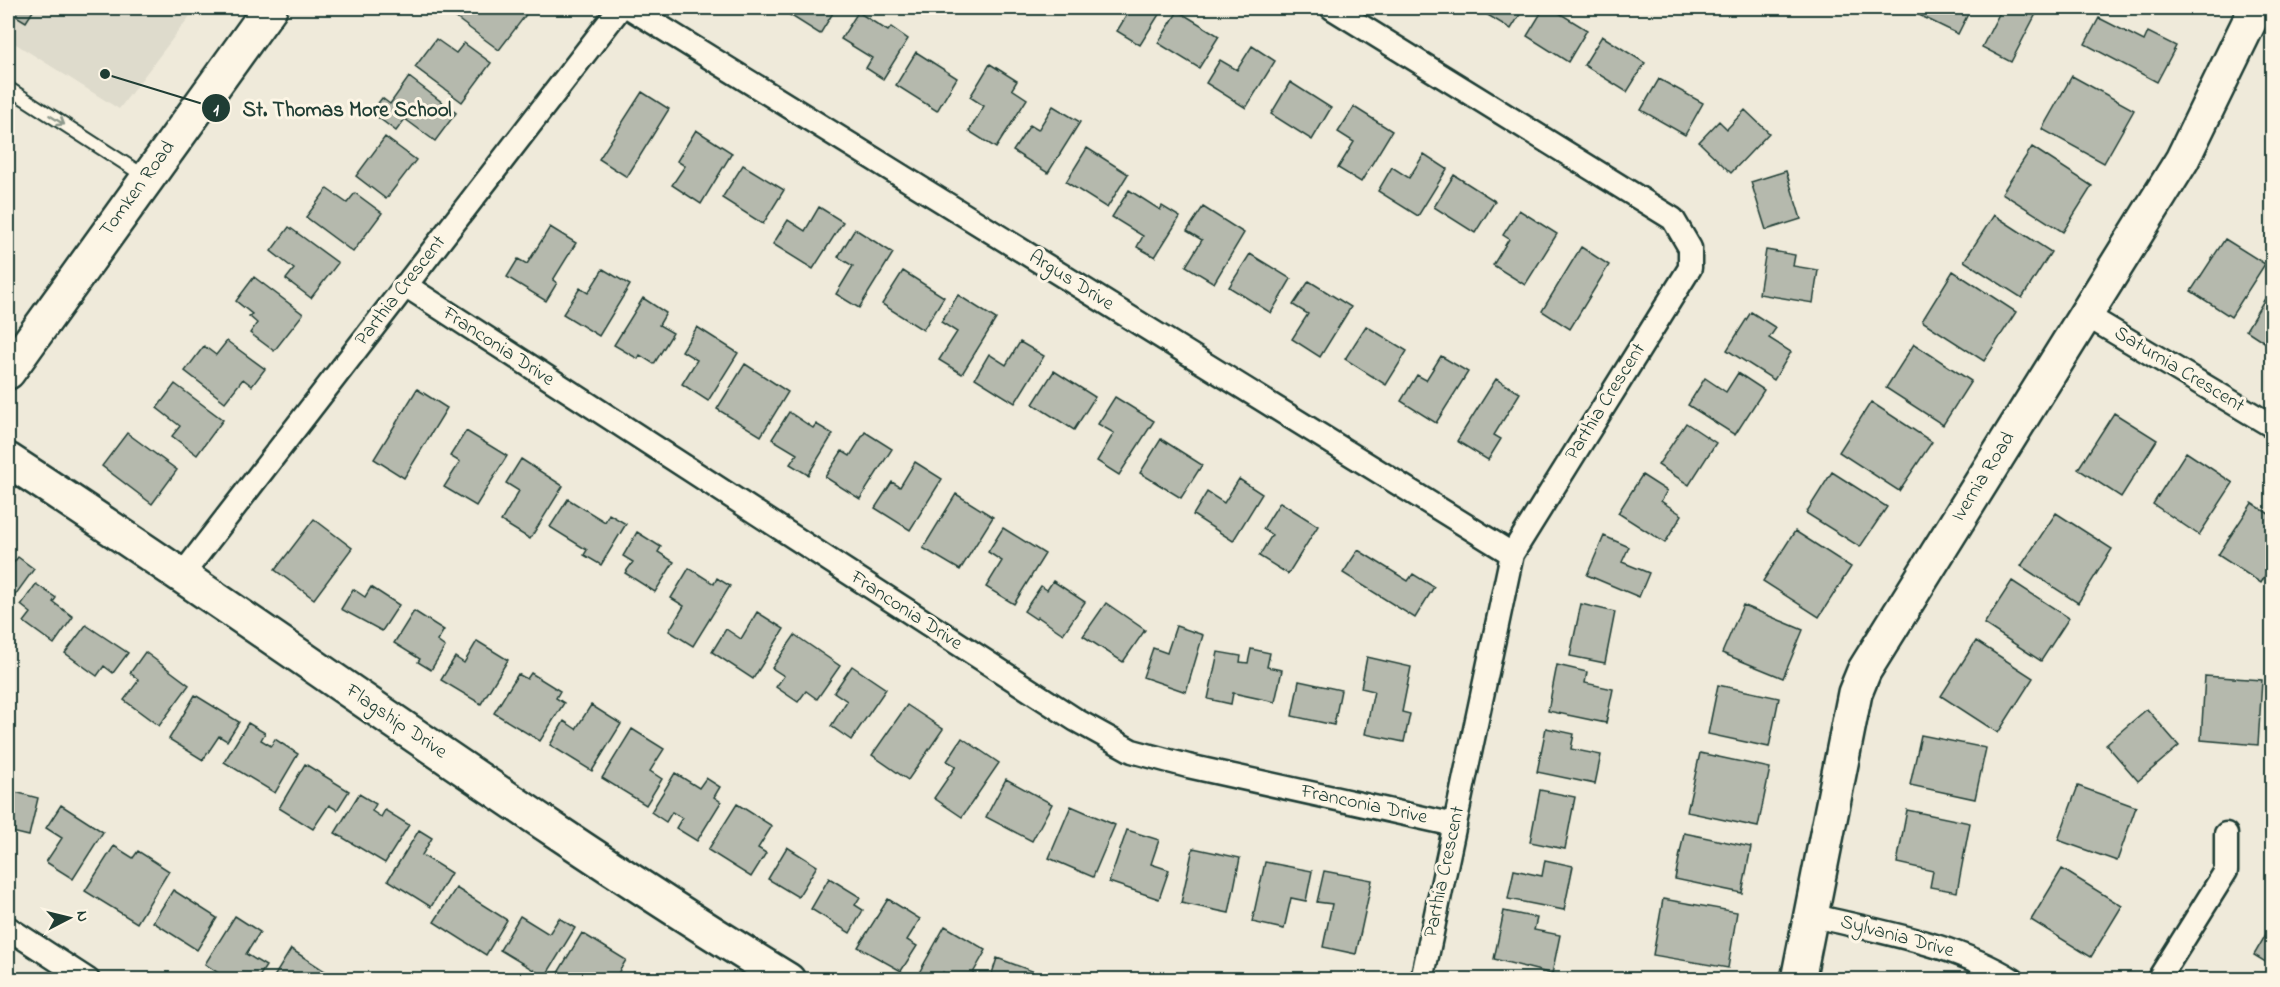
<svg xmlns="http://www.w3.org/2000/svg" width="2280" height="987" font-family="'Indie Flower',sans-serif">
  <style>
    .built { fill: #dedbcc }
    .building { fill: #b5b9ad; stroke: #1f3d34; stroke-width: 1.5 }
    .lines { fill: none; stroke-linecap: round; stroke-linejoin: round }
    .lane-casing { stroke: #1f3d34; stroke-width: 16 }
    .street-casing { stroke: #1f3d34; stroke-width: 27 }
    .secondary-casing { stroke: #1f3d34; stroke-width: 38 }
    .lane { stroke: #fcf5e5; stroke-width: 12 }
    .street { stroke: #fcf5e5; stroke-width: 22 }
    .secondary { stroke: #fcf5e5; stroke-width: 33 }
    .oneway { stroke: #8e998c }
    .labels { text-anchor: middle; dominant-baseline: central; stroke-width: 6; stroke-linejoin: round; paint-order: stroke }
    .street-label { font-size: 20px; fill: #1f3d34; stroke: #fcf5e5 }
    .leader { fill: none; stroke: #1f3d34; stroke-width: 2 }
    .callout-dot { fill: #1f3d34; stroke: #fcf5e5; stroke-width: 2 }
    .mark-label { font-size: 18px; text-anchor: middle; font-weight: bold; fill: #fff }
    .callout-label { font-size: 21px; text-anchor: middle; font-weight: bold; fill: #1f3d34; stroke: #fcf5e5; stroke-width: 6; stroke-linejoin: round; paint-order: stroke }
  </style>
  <rect width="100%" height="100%" fill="#efeada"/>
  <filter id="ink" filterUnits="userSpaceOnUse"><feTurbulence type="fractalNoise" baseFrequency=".0167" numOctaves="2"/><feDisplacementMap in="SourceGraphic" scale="12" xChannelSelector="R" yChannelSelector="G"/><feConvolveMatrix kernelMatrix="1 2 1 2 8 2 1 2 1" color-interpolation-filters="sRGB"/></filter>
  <g filter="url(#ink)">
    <path class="built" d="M8,8H196L119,109L8,39Z"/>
    <path class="building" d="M8,8H35L26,22L8,11Z
      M458,8H523L528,12L499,50L452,15Z
      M787,8H836L820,34L785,12Z
      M1131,8H1163L1140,45L1117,31Z
      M1476,8H1524L1511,29Z
      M1544,8H1551L1587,30L1568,62L1527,36Z
      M1912,8H1971L1958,34L1911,11Z
      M1997,8H2039L2011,62L1982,47L2001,10Z
      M1178,11L1219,36L1199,68L1158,43Z
      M858,12L888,31L891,27L908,39L883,79L866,68L872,58L841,39Z
      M2099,18L2144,41L2148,32L2176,46L2157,82L2085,44Z
      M1602,36L1645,63L1627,92L1584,65Z
      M436,39L456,53L464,43L491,63L462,102L415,67Z
      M1252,46L1275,61L1246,108L1206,83L1220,60L1237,70Z
      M916,52L957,78L937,111L896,85Z
      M990,64L1017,81L1012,89L1027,99L996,148L969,131L984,106L970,97Z
      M2072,76L2134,110L2104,163L2042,129Z
      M409,77L456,113L435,141L405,119L396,131L371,112L382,98L390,104Z
      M1659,79L1703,103L1685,135L1641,110Z
      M1290,82L1331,108L1312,140L1271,114Z
      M642,92L669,109L627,177L599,159Z
      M1053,106L1080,122L1048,173L1013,151L1030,125L1038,130Z
      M1354,107L1392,131L1361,182L1338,168L1354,142L1338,132Z
      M1745,110L1769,133L1731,173L1699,142L1719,121L1727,129Z
      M696,130L732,153L701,204L672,185L685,166L677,161Z
      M385,137L416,160L386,199L356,176Z
      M2032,147L2092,186L2063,232L2002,193Z
      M1087,148L1128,174L1107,208L1066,182Z
      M1424,154L1447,169L1418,216L1378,191L1392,167L1409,178Z
      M743,165L784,190L763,224L722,198Z
      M1786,171L1801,219L1766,230L1751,182Z
      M1454,175L1495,201L1475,233L1434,207Z
      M327,189L347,203L355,193L382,213L353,252L306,217Z
      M1129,190L1160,210L1162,206L1180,217L1155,257L1137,247L1143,236L1112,217Z
      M819,207L843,222L813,269L773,244L788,220L805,231Z
      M1203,207L1244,233L1214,283L1186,266L1202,240L1187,231Z
      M1519,210L1557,234L1525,285L1493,265L1509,239L1503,235Z
      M1994,215L2051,252L2022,298L1964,261Z
      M289,227L338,263L311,298L286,279L294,269L271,251Z
      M550,227L576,243L553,280L557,283L546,301L507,277L518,259L527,264Z
      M855,229L893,253L859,308L836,294L853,266L838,257Z
      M2225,239L2265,264L2231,317L2191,291Z
      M1581,247L1609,265L1570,329L1542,311Z
      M1766,250L1795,255L1793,266L1818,270L1813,303L1759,294Z
      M1250,254L1291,279L1271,313L1229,287Z
      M603,269L630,285L599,336L563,314L580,288L588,293Z
      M903,271L944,297L923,330L882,304Z
      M1953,271L2016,312L1984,361L1922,321Z
      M254,277L303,314L274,351L250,333L257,323L249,316L252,314L236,301Z
      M1309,281L1351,307L1320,357L1292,339L1308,314L1293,305Z
      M2272,287V347L2246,330Z
      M958,295L996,319L962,374L939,360L957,332L941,322Z
      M643,298L666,313L659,325L673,333L654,364L640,355L638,359L614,345Z
      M1751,312L1776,328L1769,338L1791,352L1774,380L1727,350Z
      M1366,326L1407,351L1386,385L1345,359Z
      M697,327L738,353L708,401L682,384L697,360L682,351Z
      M227,341L265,369L252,386L243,379L225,402L185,371L204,346L216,355Z
      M1020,342L1044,356L1015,403L975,378L989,354L1006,365Z
      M1914,344L1971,381L1943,425L1886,388Z
      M1441,356L1468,372L1436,423L1401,401L1417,375L1426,380Z
      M745,364L788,392L761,436L717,409Z
      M1054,371L1095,397L1074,430L1033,404Z
      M1738,373L1764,390L1735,435L1688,405L1705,378L1726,392Z
      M1496,379L1520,393L1494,435L1501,439L1488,460L1457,441Z
      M175,384L223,420L197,455L172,436L180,426L157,408Z
      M417,389L447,408L404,478L374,459Z
      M1115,397L1154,421L1119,475L1097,461L1114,433L1098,424Z
      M1871,402L1932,442L1899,491L1839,452Z
      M789,412L813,428L816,424L833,434L808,475L790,464L797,454L772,439Z
      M2114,413L2157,440L2121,497L2078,469Z
      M1686,423L1716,443L1689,485L1658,465Z
      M466,431L507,456L476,506L444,487L460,462L450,456Z
      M865,432L892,449L860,499L825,477L842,451L850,456Z
      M127,433L177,470L152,504L102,466Z
      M1161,439L1202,465L1181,498L1140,473Z
      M2186,452L2233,483L2199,535L2153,504Z
      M521,459L563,486L530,539L501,521L519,491L506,483Z
      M915,462L942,479L910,530L875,508L892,482L900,487Z
      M1832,472L1887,507L1860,547L1806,513Z
      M1642,475L1667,491L1661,501L1682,515L1665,543L1618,513Z
      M1239,479L1262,494L1233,541L1193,515L1207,492L1224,503Z
      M956,494L993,517L960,570L923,548Z
      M568,499L605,522L609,514L626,524L601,565L584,555L587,550L550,527Z
      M1280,502L1318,526L1288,574L1259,556L1272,535L1263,529Z
      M2252,503L2272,516V564L2261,583L2218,555Z
      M2056,513L2112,549L2078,603L2021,566Z
      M314,519L352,548L314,599L275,570Z
      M1003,528L1045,554L1014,604L986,587L1002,561L988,552Z
      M1795,531L1851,567L1819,617L1763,581Z
      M637,532L661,547L658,552L674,562L655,592L625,573L633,562L623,556Z
      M1604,536L1629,547L1622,562L1649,573L1639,597L1587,575Z
      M1358,550L1408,581L1413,574L1434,587L1415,618L1343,573Z
      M18,557L34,569L8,605V570Z
      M689,568L714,584L717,578L730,586L693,646L669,631L684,606L671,598Z
      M1053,581L1085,602L1063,634L1038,617L1036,619L1024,611L1041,586L1047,590Z
      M2012,581L2069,618L2041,661L1984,624Z
      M36,584L56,598L53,602L73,617L54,644L24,622L31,613L21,605Z
      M371,587L399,605L382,631L341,609L353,589L365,597Z
      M1106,603L1145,630L1123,662L1083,636Z
      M1581,604L1615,612L1605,663L1570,656Z
      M1743,605L1803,630L1783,678L1722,653Z
      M414,611L444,630L437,641L445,647L431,670L418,662L420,659L394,643Z
      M757,612L784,629L753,679L712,652L726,629L741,639Z
      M86,625L128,653L113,673L104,666L97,676L65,653Z
      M1176,626L1203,635L1186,692L1143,677L1153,648L1167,653Z
      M795,635L840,666L817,699L806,691L798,702L776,687L784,676L772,668Z
      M477,641L508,660L481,704L441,680L455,657L464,663Z
      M1976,641L2033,678L1998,733L1941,696Z
      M1251,649L1270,653L1267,667L1282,670L1275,702L1233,693L1231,704L1208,699L1218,652L1241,656L1240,662L1248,663Z
      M145,652L189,685L159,726L124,700L139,680L130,673Z
      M1367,657L1411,667L1402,712L1410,714L1404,742L1365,734L1374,691L1361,688Z
      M1557,665L1587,672L1585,683L1613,689L1606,723L1548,711Z
      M852,666L886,689L851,740L831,726L847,701L834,692Z
      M531,673L560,691L556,698L564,703L540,741L494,713L518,674L527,679Z
      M2205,676L2262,680L2258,745L2201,740Z
      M1299,681L1341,690L1334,725L1292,716Z
      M1718,685L1779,698L1769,747L1708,734Z
      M195,695L239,722L227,741L219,736L203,760L169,739Z
      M591,705L621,724L592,771L550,745L564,721L576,729Z
      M907,705L943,729L908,780L872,755Z
      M2147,709L2179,746L2138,781L2106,744Z
      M248,723L265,733L261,740L271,746L275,739L298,754L275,793L224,762Z
      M1546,728L1574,734L1571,749L1601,755L1595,784L1537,772Z
      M632,729L664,749L650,771L662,779L646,805L602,778Z
      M1921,735L1986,748L1975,799L1910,785Z
      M962,738L999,763L962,817L934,798L956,766L947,761Z
      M1700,753L1770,768L1758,827L1687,812Z
      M305,764L349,791L337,810L329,805L313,829L279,808Z
      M675,773L699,788L706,778L720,787L714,797L721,802L697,841L676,828L682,818L672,812L666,822L651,812Z
      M8,776L14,778L11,791L38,798L29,836L8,831Z
      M1006,779L1052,804L1032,841L986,817Z
      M2078,786L2136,807L2117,861L2058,840Z
      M1540,790L1575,797L1565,849L1530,842Z
      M359,794L376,804L372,811L381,817L385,810L409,825L385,863L335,833Z
      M737,804L772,826L758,848L766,853L751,877L708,850Z
      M61,805L103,832L73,879L46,862L62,838L46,828Z
      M1071,806L1115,825L1093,877L1049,858Z
      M1907,810L1970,823L1957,892L1930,887L1933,871L1897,863Z
      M419,830L432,838L422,855L451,873L431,907L388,880Z
      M1127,830L1159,840L1151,864L1169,870L1159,899L1109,882Z
      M1684,833L1751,847L1742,893L1675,879Z
      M114,846L133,858L138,851L169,871L137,923L85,891Z
      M787,847L817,866L798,897L768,879Z
      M1193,848L1240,858L1229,913L1181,903Z
      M1545,860L1573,866L1564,910L1508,899L1514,870L1542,876Z
      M1265,862L1312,871L1306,901L1291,898L1284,929L1252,922Z
      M2062,869L2122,906L2091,957L2031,920Z
      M1324,871L1372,880L1356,954L1323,947L1332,904L1317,902Z
      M829,878L860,897L855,905L863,910L850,933L811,909Z
      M456,888L507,920L486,955L434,922Z
      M173,890L217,918L197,950L153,922Z
      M888,899L920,919L907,940L917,946L901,971L858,947Z
      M1663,899L1737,912L1728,968L1653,955Z
      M1504,911L1537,918L1534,930L1560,935L1552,974L1494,959Z
      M235,916L260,932L246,954L266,966L257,980H229L205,964Z
      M520,916L549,934L559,918L575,928L545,977L500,950Z
      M2272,924V966L2254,955Z
      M945,926L986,950L969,980H955L943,972L938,980H915Z
      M582,933L626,960L614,980H561L556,976Z
      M291,949L334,977L333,980H272Z
      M997,958L1043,975L1042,980H990Z
      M634,972L646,980H629Z"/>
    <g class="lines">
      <defs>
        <path id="lane" d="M8,88L146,177"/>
        <path id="street" d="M630,8L1512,554
          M1332,8L1673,219L1690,248V268L1512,554L1422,980
          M405,285L1076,720L1132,751L1188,766L1455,825
          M2086,315L2272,426
          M182,575L620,8
          M1811,915C1879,932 1953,943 2013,980
          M8,928L88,980
          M2158,980L2226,871V834"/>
        <path id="secondary" d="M8,372L270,8
          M8,460C270,630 521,817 788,980
          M1798,980L1855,693L1864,671L2182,160L2256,8"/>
      </defs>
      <use href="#lane" class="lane-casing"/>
      <use href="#street" class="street-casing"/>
      <use href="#secondary" class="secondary-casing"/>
      <use href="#lane" class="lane"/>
      <use href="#street" class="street"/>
      <use href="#secondary" class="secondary"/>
    </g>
    <defs><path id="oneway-shaft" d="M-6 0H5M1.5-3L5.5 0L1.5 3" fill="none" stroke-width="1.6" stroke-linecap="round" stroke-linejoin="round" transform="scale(1.5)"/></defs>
    <use class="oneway" href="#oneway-shaft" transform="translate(57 120) rotate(32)"/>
  </g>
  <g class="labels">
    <g class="street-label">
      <text transform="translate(138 189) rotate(-54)">Tomken Road</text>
      <text transform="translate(1071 281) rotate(32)">Argus Drive</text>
      <text transform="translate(401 291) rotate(-52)">Parthia Crescent</text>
      <text transform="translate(498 347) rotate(33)">Franconia Drive</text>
      <text transform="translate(2179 370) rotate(31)">Saturnia Crescent</text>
      <text transform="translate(1606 402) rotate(-58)">Parthia Crescent</text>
      <text transform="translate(1984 477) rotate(-58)">Ivernia Road</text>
      <text transform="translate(906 611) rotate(33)">Franconia Drive</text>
      <text transform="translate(396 722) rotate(34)">Flagship Drive</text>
      <text transform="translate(1364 805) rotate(12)">Franconia Drive</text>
      <text transform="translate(1445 872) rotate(-78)">Parthia Crescent</text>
      <text transform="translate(1897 937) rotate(15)">Sylvania Drive</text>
    </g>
  </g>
  <path class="leader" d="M105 74L216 108"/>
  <g class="callout-dot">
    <circle cx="105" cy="74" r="6"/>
    <circle cx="216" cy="108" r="15"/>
  </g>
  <g class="mark-label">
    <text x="216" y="115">1</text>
  </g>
  <g class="callout-label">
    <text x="347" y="116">St. Thomas More School</text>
  </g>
  <rect width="2280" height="987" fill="none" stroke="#fcf5e5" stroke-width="30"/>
  <rect x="15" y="15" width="2250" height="957" fill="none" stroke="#1f3d34" stroke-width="2" filter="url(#ink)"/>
  <g transform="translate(69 918) rotate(83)" stroke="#fcf5e5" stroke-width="4.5" paint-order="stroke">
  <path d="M0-4.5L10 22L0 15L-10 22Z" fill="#1f3d34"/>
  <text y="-9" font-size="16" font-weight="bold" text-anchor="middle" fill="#1f3d34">N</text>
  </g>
</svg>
